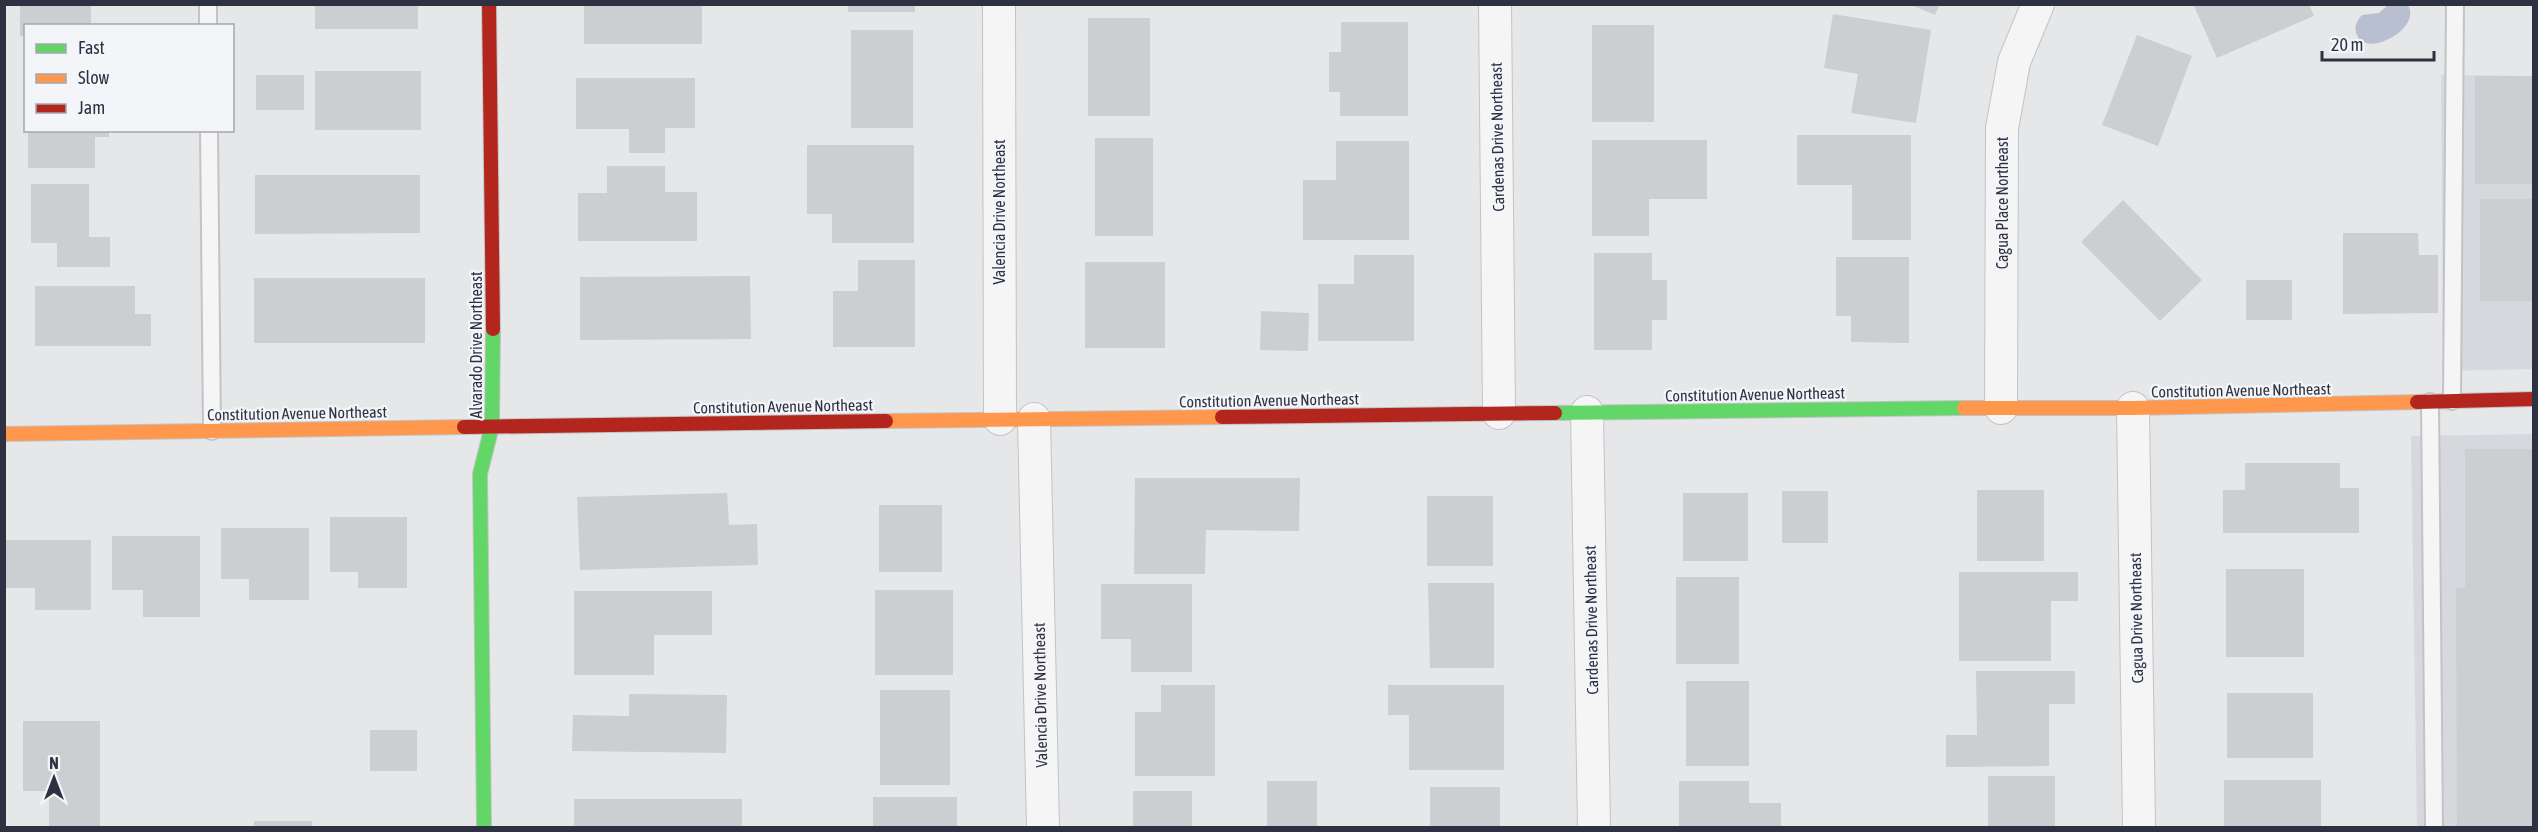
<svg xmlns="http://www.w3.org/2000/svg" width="2538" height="832" font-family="'Asap Condensed',sans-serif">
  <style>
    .built { fill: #d6d8dd }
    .water { fill: #b7bfd0 }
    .building { fill: #cdced1 }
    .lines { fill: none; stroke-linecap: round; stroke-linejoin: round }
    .lane-casing { stroke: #c2c3c6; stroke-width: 20 }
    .street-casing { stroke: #c2c3c6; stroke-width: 34 }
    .fast-casing { stroke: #c2c3c6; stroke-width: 16 }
    .slow-casing { stroke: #c2c3c6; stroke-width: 16 }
    .jam-casing { stroke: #c2c3c6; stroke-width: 16 }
    .lane { stroke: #f5f5f6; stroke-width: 16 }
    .street { stroke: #f5f5f6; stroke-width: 32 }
    .fast { stroke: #63d668; stroke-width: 14 }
    .slow { stroke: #ff974d; stroke-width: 14 }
    .jam { stroke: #b3261e; stroke-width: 14 }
    .labels { text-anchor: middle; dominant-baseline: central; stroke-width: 4.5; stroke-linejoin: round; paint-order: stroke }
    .street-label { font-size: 16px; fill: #2d3141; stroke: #f4f5f8 }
  </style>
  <rect width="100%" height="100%" fill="#e5e7e9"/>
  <path class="built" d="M2441,75L2533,76V369L2443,371Z
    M2533,434V827H2417L2411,436Z"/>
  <path class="water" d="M2388,5H2408C2422,28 2369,57 2358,37C2353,28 2356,22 2362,15L2379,13Z"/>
  <path class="building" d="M20,4H91V26H26V36H20Z
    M315,4H418V29H315Z
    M584,4H702V44H584Z
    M848,4H915V12H848Z
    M1909,4H1940L1935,15Z
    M2193,4H2309L2314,16L2217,58Z
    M1833,14L1931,30L1916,123L1851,113L1858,74L1824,68Z
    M1088,18H1150V116H1088Z
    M1341,22H1408V116H1340V92H1329V52H1341Z
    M1592,25H1654V122H1592Z
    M851,30H913V128H851Z
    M2137,35L2192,56L2158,146L2102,125Z
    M315,71H421V130H315Z
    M256,75H304V110H256Z
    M2475,76H2534V184H2475Z
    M576,78H695V128H665V153H629V129H576Z
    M28,130H109V137H95V168H28Z
    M1797,135H1911V240H1852V185H1797Z
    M1095,138H1153V236H1095Z
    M1592,140H1707V199H1649V236H1592Z
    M1336,141H1409V240H1303V180H1336Z
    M807,145H914V243H832V214H807Z
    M607,166H665V192H697V241H578V193H607Z
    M255,175H420V233L255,234Z
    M31,184H89V237H110V267H57V243H31Z
    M2480,199H2534V301H2480Z
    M2123,200L2202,280L2160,321L2081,242Z
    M2343,233H2418L2419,255H2438V313L2343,314Z
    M1594,253H1652V280H1667V320H1652V350H1594Z
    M1354,255H1414V341H1318V284H1354Z
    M1836,257H1909V343L1851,342V316H1836Z
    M858,260H915V347H833V291H858Z
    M1085,262H1165V348H1085Z
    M750,276L751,339L580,340V277Z
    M254,278H425V343H254Z
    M2246,280H2292V320H2246Z
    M35,286H135V314H151V346H35Z
    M1261,311L1309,313L1308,351L1260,350Z
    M2465,449H2534V828H2457L2456,588H2465Z
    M2245,463H2340V488H2359V533H2223V490H2245Z
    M1135,478H1300L1299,531L1206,530L1205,574H1134Z
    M1977,490H2044V561H1977Z
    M1782,491H1828V543H1782Z
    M727,493L729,525L757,524L758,565L580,570L577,497Z
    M1683,493H1748V561H1683Z
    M1427,496H1493V566H1427Z
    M879,505H942V572H879Z
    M330,517H407V588H358V572H330Z
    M221,528H309V600H249V579H221Z
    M112,536H200V617H143V590H112Z
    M6,540H91V610H35V588H6Z
    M2226,569H2304V657H2226Z
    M1959,572H2078V601H2051V661H1959Z
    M1676,577H1739V664H1676Z
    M1428,583H1494V668H1430Z
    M1101,584H1192V672H1131V639H1101Z
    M875,590H953V675H875Z
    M574,591H712V635H654V675H574Z
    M1976,671H2075V704H2049V766L1946,767V735H1977Z
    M1686,681H1749V766H1686Z
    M1161,685H1215V776H1135V712H1161Z
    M1388,685H1504V770H1409V715H1388Z
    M880,690H950V785H880Z
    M2227,693H2313V758H2227Z
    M629,694L727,695L726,753L572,751L573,715L629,716Z
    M23,721H100V828H49V791H23Z
    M370,730H417V771H370Z
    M1988,776H2055V828H1988Z
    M2224,780H2321V828H2224Z
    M1267,781H1317V828H1267Z
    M1679,781H1749V803H1781V828H1679Z
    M1430,787H1500V828H1430Z
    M1133,791H1192V828H1133Z
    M873,797H957V828H873Z
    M574,799H742V828H574Z
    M254,821H312V828H254Z"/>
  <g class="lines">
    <defs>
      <path id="lane" d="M208,4V26
        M209,130L212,431
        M2452,401L2455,4
        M2430,402L2434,828"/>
      <path id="street" d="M999,4L1000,419
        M1495,4L1499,413
        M2001,408L2002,128L2014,62L2038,4
        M2133,408L2139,828
        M1587,412L1594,828
        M1034,419L1043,828"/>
      <path id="fast" d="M1555,413L1964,408
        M484,828L480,474L492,426L493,329"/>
      <path id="slow" d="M1964,408H2133L2417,402
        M886,421L1222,417
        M4,434L464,427"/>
      <path id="jam" d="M489,4L493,329
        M2417,402L2534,399
        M1222,417L1555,413
        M464,427L886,421"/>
    </defs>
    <use href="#lane" class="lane-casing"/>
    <use href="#street" class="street-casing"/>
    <use href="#fast" class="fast-casing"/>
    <use href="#slow" class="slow-casing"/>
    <use href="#jam" class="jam-casing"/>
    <use href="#lane" class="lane"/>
    <use href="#street" class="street"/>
    <use href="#fast" class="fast"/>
    <use href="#slow" class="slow"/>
    <use href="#jam" class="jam"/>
  </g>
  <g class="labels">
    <g class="street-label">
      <text transform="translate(1497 137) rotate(-91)">Cardenas Drive Northeast</text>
      <text transform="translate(2002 203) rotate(-90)">Cagua Place Northeast</text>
      <text transform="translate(999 212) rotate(-90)">Valencia Drive Northeast</text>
      <text transform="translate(476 345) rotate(-90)">Alvarado Drive Northeast</text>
      <text transform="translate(2241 390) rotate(-1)">Constitution Avenue Northeast</text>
      <text transform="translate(1755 394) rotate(-1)">Constitution Avenue Northeast</text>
      <text transform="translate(1269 400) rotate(-1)">Constitution Avenue Northeast</text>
      <text transform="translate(783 406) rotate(-1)">Constitution Avenue Northeast</text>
      <text transform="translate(297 413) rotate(-1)">Constitution Avenue Northeast</text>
      <text transform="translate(2136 618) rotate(-91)">Cagua Drive Northeast</text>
      <text transform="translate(1591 620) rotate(-91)">Cardenas Drive Northeast</text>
      <text transform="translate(1040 695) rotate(-91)">Valencia Drive Northeast</text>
    </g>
  </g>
  <rect width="2538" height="832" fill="none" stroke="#2d3141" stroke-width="12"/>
  <rect x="24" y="24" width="210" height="108" fill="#f4f5f8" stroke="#a4a7af" stroke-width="1.5"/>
  <rect x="36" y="44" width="30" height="9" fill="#63d668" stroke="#a4a7af" stroke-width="1.5"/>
  <text x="78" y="54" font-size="18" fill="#2d3141">Fast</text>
  <rect x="36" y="74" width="30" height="9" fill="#ff974d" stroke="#a4a7af" stroke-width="1.5"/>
  <text x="78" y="84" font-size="18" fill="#2d3141">Slow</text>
  <rect x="36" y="104" width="30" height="9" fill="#b3261e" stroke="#a4a7af" stroke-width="1.5"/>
  <text x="78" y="114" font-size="18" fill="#2d3141">Jam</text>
  <g transform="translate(54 778)" stroke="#f4f5f8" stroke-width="4.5" paint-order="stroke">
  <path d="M0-4.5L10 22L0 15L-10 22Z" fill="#2d3141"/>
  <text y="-9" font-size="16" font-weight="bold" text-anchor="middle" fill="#2d3141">N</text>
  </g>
  <path d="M2322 51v9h112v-9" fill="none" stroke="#2d3141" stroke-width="3"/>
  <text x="2331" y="51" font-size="18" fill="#2d3141" stroke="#f4f5f8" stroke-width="4.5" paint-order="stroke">20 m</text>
</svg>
